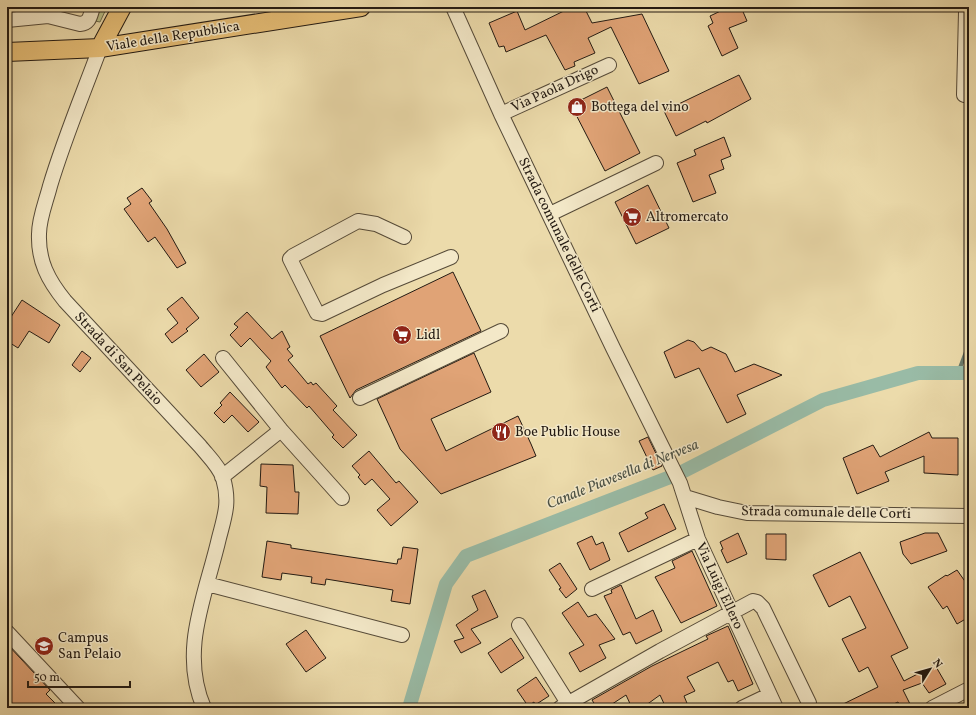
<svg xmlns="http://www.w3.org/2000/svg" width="976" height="715" font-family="Vollkorn,serif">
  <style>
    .grass { fill: url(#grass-tufts); stroke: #6e6d4c }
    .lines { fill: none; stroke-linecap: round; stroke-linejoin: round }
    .stream { stroke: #6a7b6b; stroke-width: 4 }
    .canal { stroke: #99bba6; stroke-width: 14 }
    .building { fill: #e0a376; stroke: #231a12 }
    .minor-casing { stroke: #554a38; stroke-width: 16 }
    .major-casing { stroke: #231a12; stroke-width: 20 }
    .minor { stroke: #f3e8c8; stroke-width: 14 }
    .major { stroke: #e6be76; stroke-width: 18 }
    .labels { text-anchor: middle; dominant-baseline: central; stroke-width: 3; stroke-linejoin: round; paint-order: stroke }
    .street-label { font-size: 14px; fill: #231a12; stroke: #f3e8c8 }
    .poi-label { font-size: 14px; fill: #231a12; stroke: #f3e8c8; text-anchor: start }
    .water-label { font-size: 15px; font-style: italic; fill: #4c5246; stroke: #f3e8c8 }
  </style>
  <defs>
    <pattern id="grass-tufts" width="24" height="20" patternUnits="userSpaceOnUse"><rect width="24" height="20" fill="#bac087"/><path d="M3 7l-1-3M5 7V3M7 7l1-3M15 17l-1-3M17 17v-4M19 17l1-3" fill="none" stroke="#a0a474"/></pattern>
  </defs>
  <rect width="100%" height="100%" fill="#ecdbab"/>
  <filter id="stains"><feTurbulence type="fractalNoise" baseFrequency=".005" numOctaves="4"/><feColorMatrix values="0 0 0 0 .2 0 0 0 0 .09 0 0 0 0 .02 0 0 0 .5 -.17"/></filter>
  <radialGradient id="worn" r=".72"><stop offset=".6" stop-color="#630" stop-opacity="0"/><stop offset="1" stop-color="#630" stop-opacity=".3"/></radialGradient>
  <path class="grass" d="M100,7H107L100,22L95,21Z"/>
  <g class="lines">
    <path class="stream" d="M958,373L969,344"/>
    <path class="canal" d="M409,708L446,584L466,556L678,474L823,400L918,373H969"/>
  </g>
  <path class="building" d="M572,7H584L592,23L642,14L669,71L639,84L611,27L588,38L595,53L574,62L575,66L565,70L546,35L506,52L504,46L499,47L489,23L517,11L525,30Z
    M729,7H741L747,21L729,28L738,48L722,56L708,26L713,23L710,16Z
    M739,75L751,99L707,123L706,121L676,136L664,111Z
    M607,87L640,153L605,171L571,105Z
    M724,137L731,156L721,160L724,169L709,175L716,193L693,202L677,163L696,155L694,150Z
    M648,185L669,228L636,244L615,202Z
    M142,188L152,201L149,203L167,229L186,263L177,268L155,237L148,242L124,209L131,204L127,198Z
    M453,272L481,331L356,390L350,398L320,336Z
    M182,297L199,318L186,329L188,331L172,343L165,334L178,323L167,309Z
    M22,300L60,325L49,343L29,331L18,348L7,341V323Z
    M247,312L272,339L282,331L290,347L287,349L293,356L288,360L308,384L311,382L313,385L316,383L337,406L333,410L357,435L343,448L332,437L334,435L309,406L307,408L285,385L282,388L266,367L271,361L250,338L241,347L230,335L238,327L234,324Z
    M688,340L694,342L702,351L711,347L726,354L735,372L754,364L782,375L737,395L746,414L727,423L699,368L675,378L664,352Z
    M82,351L91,358L80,372L72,365Z
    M474,353L491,392L431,419L446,451L518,416L531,444L536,456L441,494L400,449L377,399Z
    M204,354L219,372L201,387L186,370Z
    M230,392L259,422L248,432L232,415L224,423L214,413L222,405L220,403Z
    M929,432L932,438H958V475L924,473V456L885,472L889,481L857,494L843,458L873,445L880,457Z
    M648,437L662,466L653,470L639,441Z
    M369,451L396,483L399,481L418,502L391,526L377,510L390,499L372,479L365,485L358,477L360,475L352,466Z
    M261,464L293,465L295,492H299L298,514L266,513L267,487L260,486Z
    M664,504L676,529L628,552L619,533L648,518L645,513Z
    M738,533L747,554L727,563L721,550L723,549L720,542Z
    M925,533H938L947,551L911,564L903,554L900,542Z
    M766,534H786V560L766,559Z
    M592,536L596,545L603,542L610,560L590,570L577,543Z
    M267,541L291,545V548L397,564L398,559H401L403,547L418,549L410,604L391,601L393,590L326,579L325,585L311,583L312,577L282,573L281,580L262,577Z
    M692,551L717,606L681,623L655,577L675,568L672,561Z
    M860,552L908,648L891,656L904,681L935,665L946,684L929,693L922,683L903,690L912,708H901L898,702L885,708H835L878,687L868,667L859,672L842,639L866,628L850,596L829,607L813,575Z
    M560,563L577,589L566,598L559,589L561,588L549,570Z
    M957,570L969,587V617L957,624L947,606L943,609L928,587L946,575L947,576Z
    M621,585L636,619L653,610L662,631L636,644L630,632L623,635L604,596L612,593L611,590Z
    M485,590L498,617L471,629L481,643L461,653L454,641L464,638L456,625L478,610L472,596Z
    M578,602L588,617L596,614L615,639L599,645L606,658L580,672L569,653L584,645L562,613Z
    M728,626L753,684L738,691L733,680L728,682L718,662L687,677L695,691L684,696L689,708H666L660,695L642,708H632L626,695L606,708H597L592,700L652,666L708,639L706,636Z
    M306,630L326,658L306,672L286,644Z
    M511,638L524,658L501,673L488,653Z
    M7,644L50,690L46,694L60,708H7Z
    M536,677L549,696L535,705L534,702L528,706L517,690Z"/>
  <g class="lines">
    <defs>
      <path id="minor" d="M453,7L501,114L613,348L680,483L698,539L776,708
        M969,10L966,12L964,95L969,96
        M7,20L48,16L80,24C90,23 90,16 93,7
        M100,48C83,94 64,139 50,186C46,202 39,218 39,234C38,261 48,280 65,301L200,446C208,456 219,466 223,478C230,502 225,515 219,538C206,595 179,650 204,708
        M501,114L609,65
        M550,214L656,163
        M404,237L376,224L358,221L293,256L290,259L317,313L322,314L383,285L451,257
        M223,358L281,430L342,498
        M360,398L501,331
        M222,477L281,430
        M685,497L718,507L747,513L969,516
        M207,584L402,635
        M592,589L698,539
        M519,625L571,708
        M7,632L78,708
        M560,708L660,651L753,601L757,602L763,608L809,703L808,708
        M742,708L769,695
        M932,708L969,689"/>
      <path id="major" d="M100,48L122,7
        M7,52L100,48L361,7"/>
    </defs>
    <use href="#minor" class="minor-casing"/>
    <use href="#major" class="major-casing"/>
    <use href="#minor" class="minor"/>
    <use href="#major" class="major"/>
  </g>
  <defs>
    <symbol id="shop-disc" viewBox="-11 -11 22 22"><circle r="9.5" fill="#8f2418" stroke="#f3e8c8"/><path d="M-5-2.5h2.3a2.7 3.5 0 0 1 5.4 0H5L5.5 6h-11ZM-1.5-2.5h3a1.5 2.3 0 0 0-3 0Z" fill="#fff"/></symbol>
    <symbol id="supermarket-disc" viewBox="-11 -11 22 22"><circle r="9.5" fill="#8f2418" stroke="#f3e8c8"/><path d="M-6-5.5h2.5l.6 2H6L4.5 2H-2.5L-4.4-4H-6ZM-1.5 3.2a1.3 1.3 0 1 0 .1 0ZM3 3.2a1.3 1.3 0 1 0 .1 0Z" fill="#fff"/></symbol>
    <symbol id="restaurant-disc" viewBox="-11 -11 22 22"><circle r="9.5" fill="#8f2418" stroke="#f3e8c8"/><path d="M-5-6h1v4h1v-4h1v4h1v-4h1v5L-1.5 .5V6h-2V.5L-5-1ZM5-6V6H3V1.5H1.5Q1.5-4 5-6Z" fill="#fff"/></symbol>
    <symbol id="school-disc" viewBox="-11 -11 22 22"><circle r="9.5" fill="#8f2418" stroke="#f3e8c8"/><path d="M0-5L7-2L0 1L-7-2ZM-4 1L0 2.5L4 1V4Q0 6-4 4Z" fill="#fff"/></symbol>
  </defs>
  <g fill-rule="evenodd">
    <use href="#shop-disc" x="566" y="96" width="22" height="22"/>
    <use href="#supermarket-disc" x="621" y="206" width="22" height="22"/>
    <use href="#supermarket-disc" x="391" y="324" width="22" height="22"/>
    <use href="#restaurant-disc" x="490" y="421" width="22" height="22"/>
    <use href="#school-disc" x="33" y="635" width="22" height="22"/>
  </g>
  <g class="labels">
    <g class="street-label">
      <text transform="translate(173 37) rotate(-9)">Viale della Repubblica</text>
      <text transform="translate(555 89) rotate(-25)">Via Paola Drigo</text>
      <text transform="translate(559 235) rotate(64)">Strada comunale delle Corti</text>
      <text transform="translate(118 359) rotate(47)">Strada di San Pelaio</text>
      <text transform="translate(826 513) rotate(1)">Strada comunale delle Corti</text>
      <text transform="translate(719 586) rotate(65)">Via Luigi Ellero</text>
    </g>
    <g class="poi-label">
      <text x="591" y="107">Bottega del vino</text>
      <text x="646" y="217">Altromercato</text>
      <text x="416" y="335">Lidl</text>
      <text x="515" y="432">Boe Public House</text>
      <text x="58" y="638">Campus<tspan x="58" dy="16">San Pelaio</tspan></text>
    </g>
    <g class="water-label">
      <text transform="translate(623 475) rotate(-22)">Canale Piavesella di Nervesa</text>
    </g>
  </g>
  <rect width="976" height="715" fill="none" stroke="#ecdbab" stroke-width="24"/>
  <rect x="8" y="8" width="960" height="699" fill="none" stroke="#231a12" stroke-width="2"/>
  <rect x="12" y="12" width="952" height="691" fill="none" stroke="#231a12"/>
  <g transform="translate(930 669) rotate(53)" stroke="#f3e8c8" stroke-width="3" paint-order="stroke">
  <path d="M0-3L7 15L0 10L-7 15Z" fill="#231a12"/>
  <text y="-6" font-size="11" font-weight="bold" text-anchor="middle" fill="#231a12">N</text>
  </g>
  <path d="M28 681v6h102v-6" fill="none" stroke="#231a12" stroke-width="2"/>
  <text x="34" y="681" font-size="12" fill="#231a12" stroke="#f3e8c8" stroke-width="3" paint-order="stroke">50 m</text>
  <rect width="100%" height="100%" filter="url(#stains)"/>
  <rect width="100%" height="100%" fill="url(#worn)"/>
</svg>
